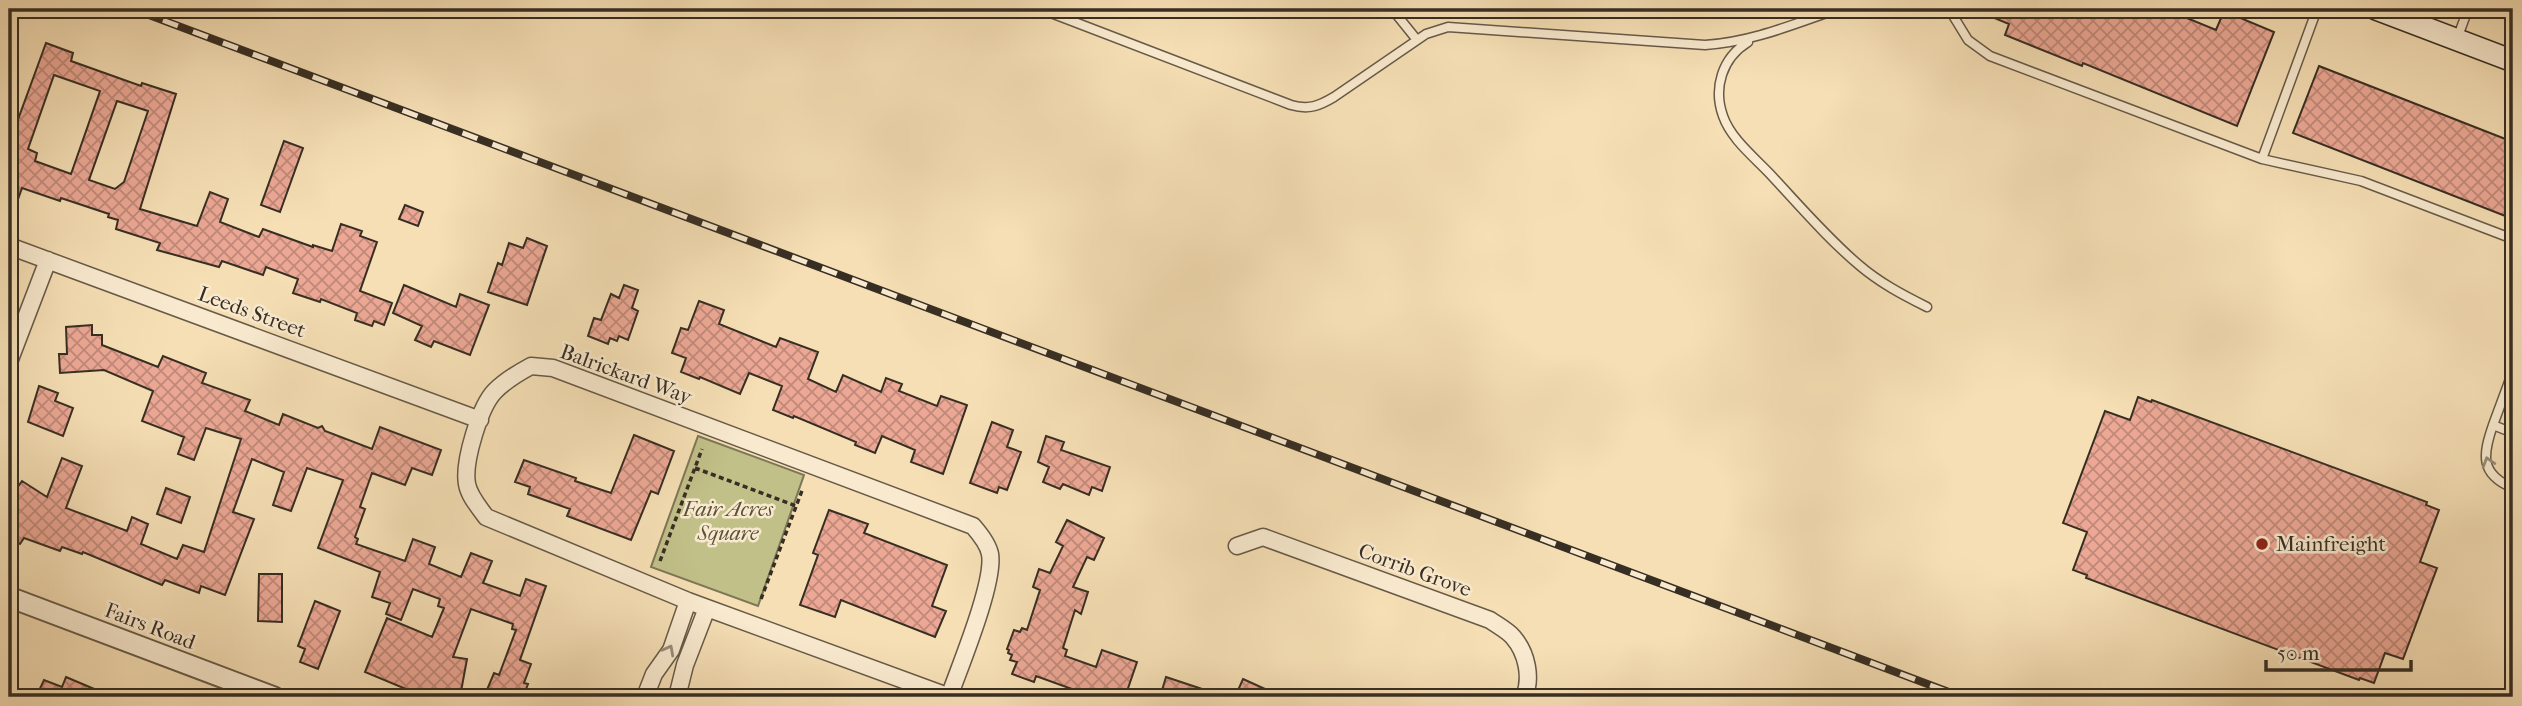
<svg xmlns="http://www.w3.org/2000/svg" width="2522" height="706" font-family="'IM FELL French Canon',serif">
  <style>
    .park { fill: #c2c089; stroke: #7c7756; stroke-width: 2 }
    .building { fill: url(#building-cross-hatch); stroke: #372e23; stroke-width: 2; fill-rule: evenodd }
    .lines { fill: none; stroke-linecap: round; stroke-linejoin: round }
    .service-casing { stroke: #675a48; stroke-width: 11 }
    .minor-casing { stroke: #675a48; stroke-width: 19 }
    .tertiary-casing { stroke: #675a48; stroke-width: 23 }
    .secondary-casing { stroke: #372e23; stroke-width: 24 }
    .path { stroke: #372e23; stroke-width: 3.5; stroke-dasharray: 5 3.5; stroke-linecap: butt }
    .service { stroke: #f9eacf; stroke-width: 8 }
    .minor { stroke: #f9eacf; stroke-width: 16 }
    .tertiary { stroke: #f9eacf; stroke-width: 19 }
    .secondary { stroke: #f9eacf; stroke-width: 21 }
    .rail-casing { stroke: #372e23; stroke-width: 8 }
    .rail { stroke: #f9eacf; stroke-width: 5; stroke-dasharray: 16; stroke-linecap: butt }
    .oneway { stroke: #988c79 }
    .poi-dot { fill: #8f2418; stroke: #f9eacf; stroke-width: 2.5 }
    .labels { text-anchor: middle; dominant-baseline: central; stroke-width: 5; stroke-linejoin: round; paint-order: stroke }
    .street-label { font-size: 21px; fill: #372e23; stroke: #f9eacf }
    .park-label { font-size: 21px; font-style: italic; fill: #5a523c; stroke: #f9eacf }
    .poi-label { font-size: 21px; fill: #372e23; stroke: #f9eacf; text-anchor: start }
  </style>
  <defs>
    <pattern id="building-cross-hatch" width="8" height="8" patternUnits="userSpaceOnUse" patternTransform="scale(1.75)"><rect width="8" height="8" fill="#eca895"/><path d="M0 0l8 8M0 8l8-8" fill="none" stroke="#c08979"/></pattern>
  </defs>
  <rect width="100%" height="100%" fill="#f6dfb5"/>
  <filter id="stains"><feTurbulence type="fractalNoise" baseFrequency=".00286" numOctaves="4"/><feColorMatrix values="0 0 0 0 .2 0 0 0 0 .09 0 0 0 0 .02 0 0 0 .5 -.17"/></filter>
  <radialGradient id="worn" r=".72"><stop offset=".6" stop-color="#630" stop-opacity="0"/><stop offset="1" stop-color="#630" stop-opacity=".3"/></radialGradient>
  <path class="park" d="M698,436L804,475L758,606L651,567Z"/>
  <path class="building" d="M1973,9H2165L2216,30L2224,11L2274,32L2237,126L2083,63L2082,66L2005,35L2009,24Z
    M46,43L73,53L71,61L141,86L142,83L176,94L140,209L197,226L210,192L228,199L220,222L259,237L263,229L313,247V245L332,251L341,224L362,231L360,236L377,242L360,291L392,303L384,325L374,321L372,326L355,320L357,313L321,299L320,302L293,293L298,279L266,267L263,275L222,261L219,267L157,250L160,243L116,229L118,220L108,217L109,214L61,198L60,201L22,188L11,219H9V151L18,125H16ZM54,75L100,91L71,174L35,161L37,153L28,149ZM117,101L148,111L124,182L115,189L89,180Z
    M2319,66L2513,142V219L2293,133Z
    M284,141L303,148L280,212L261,205Z
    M405,205L423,212L418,226L399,219Z
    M527,238L547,246L527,305L488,292L498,263L502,265L509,243L523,248Z
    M404,285L456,307L460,294L489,305L470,355L434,341L431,347L415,340L422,326L393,313Z
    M624,285L638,290L632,308L638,311L628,340L619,336L617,341L610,338L608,344L588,336L594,318L601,320L611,294L619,298Z
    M699,301L724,310L719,324L776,347L780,338L818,352L808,379L836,392L843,375L881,392L886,378L902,384L899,391L937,406L941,396L967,405L943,474L911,462L915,450L882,436L875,453L855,445L856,442L794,416L793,418L773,410L782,386L749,373L740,394L700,377L699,379L681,372L686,358L672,353L681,328L688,330Z
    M92,325V335H102V345L158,367L163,356L206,373L202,383L250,400L245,411L279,425L283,414L318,428L322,426L325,431L372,449L380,427L441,450L432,475L412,468L405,485L372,473L360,507L365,509L355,537L358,539L356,544L405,561L413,539L435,547L429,564L461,577L471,553L492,561L483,583L520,596L526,579L546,586L520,660L531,664L524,683L528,684L523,697H484L494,673L499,675L516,630L512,629L513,624L471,609L453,657L467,659L460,697H425L365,672L387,618L432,637L444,608L438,606L440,599L413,589L401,620L386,614L390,603L372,597L380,572L318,548L343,480L307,468L291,511L273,505L284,472L252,459L233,512L254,519L225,595L201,586L199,593L165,580L162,585L83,552L82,554L62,547L60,551L24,538L20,544L9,537V488L14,492L22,481L47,497L62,458L82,466L66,508L127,531L132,517L148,524L141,544L177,559L183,545L204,552L241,439L206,428L194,460L178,454L184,437L142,421L153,391L104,370L60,373L59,354H67L66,327Z
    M39,386L58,393L55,401L73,408L63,436L28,422Z
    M2138,397L2151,402L2152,400L2427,502L2426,505L2439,510L2420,562L2437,568L2403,659L2385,653L2374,683L2360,678L2359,680L2086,578L2087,575L2073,570L2087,532L2063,523L2105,411L2130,420Z
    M992,422L1013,430L1007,447L1021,452L1007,490L999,487L997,493L970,483Z
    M634,435L674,451L658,494L651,491L631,540L567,516L570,509L528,494L530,487L515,482L524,460L576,478L575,481L611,493Z
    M1046,436L1064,442L1061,450L1110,467L1102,491L1092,487L1089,495L1063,484L1060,489L1043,482L1049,467L1038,462Z
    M166,488L190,497L181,523L157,514Z
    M829,510L868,524L864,533L947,565L932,606L946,611L935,637L841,600L835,617L800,605L818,555L813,553Z
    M1067,520L1104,538L1094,560L1087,557L1073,587L1088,592L1081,614L1075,610L1063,648L1067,650L1065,656L1096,667L1102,650L1137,662L1125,697H1094L1036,676L1034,682L1012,674L1017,662L1010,660L1012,655L1008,653L1009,650L1007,649L1014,630L1020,632L1022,628L1027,630L1040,590L1033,587L1039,569L1050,573L1063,546L1056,542Z
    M259,574H282V622L258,621Z
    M315,601L340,611L318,669L300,662L305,649L298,646Z
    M66,677L113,697H36L44,680L62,687Z
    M1166,677L1217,694L1216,697H1160Z
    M1243,679L1283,697H1235Z"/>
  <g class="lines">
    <defs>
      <path id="service" d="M1392,9L1417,40
        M1949,9L1968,40L1990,56L2262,159L2361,181L2513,239
        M1051,13L1291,105C1309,110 1319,106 1334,97L1426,34L1448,27L1705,45C1752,42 1794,24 1838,9
        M2457,39L2468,9
        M1748,42C1722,58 1713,88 1723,116C1731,139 1754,157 1770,174C1799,205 1827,238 1859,265C1880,283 1903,295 1927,307
        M2262,159L2317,9
        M2513,371L2493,425L2513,433
        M2493,425C2483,454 2479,474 2513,488"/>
      <path id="minor" d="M9,246L480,420
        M9,362L48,260
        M1237,546L1263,537L1490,620C1497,625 1508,631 1513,637C1527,653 1532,678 1524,697
        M645,697L654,674L671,650L688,601
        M677,697L685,665L707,608
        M949,697C960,666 995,582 990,554C988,544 980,534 973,526L553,368L531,366C518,373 505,381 495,391C480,406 463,462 467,484C469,496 479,507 486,517L688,601L707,608L950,697"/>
      <path id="tertiary" d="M9,597L274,697"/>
      <path id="secondary" d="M2376,9L2513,61"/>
    </defs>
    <use href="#service" class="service-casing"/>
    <use href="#minor" class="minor-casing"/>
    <use href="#tertiary" class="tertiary-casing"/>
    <use href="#secondary" class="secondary-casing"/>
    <path class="path" d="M695,468L796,506
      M660,561L702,449
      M761,599L803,488"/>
    <use href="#service" class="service"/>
    <use href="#minor" class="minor"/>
    <use href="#tertiary" class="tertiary"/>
    <use href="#secondary" class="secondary"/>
    <defs>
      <path id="rail" d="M133,9L1962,697"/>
    </defs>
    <use href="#rail" class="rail-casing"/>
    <use href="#rail" class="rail"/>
  </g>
  <defs><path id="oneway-chevron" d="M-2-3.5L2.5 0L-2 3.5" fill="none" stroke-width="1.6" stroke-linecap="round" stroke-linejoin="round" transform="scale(1.75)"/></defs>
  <g class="oneway">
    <use href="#oneway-chevron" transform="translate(2488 462) rotate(-107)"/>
    <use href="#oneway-chevron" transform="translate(669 650) rotate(-62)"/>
  </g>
  <circle class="poi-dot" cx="2262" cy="544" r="7"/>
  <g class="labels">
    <g class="street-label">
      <text transform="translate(252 312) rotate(20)">Leeds Street</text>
      <text transform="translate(626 374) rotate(20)">Balrickard Way</text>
      <text transform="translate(1415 570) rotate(20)">Corrib Grove</text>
      <text transform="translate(150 626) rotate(21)">Fairs Road</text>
    </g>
    <g class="park-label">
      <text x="728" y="509">Fair Acres<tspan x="728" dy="24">Square</tspan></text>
    </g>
    <g class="poi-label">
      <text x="2276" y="544">Mainfreight</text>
    </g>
  </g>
  <rect width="2522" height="706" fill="none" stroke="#f6dfb5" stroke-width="35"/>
  <rect x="10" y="10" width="2501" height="685" fill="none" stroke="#372e23" stroke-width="3.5"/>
  <rect x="18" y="18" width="2487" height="671" fill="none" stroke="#372e23" stroke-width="2"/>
  <path d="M2266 660v10h145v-10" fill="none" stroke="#372e23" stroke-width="3.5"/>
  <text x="2277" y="660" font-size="21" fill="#372e23" stroke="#f9eacf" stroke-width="5" paint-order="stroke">50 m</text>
  <rect width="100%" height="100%" filter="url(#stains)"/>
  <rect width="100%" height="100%" fill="url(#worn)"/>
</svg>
